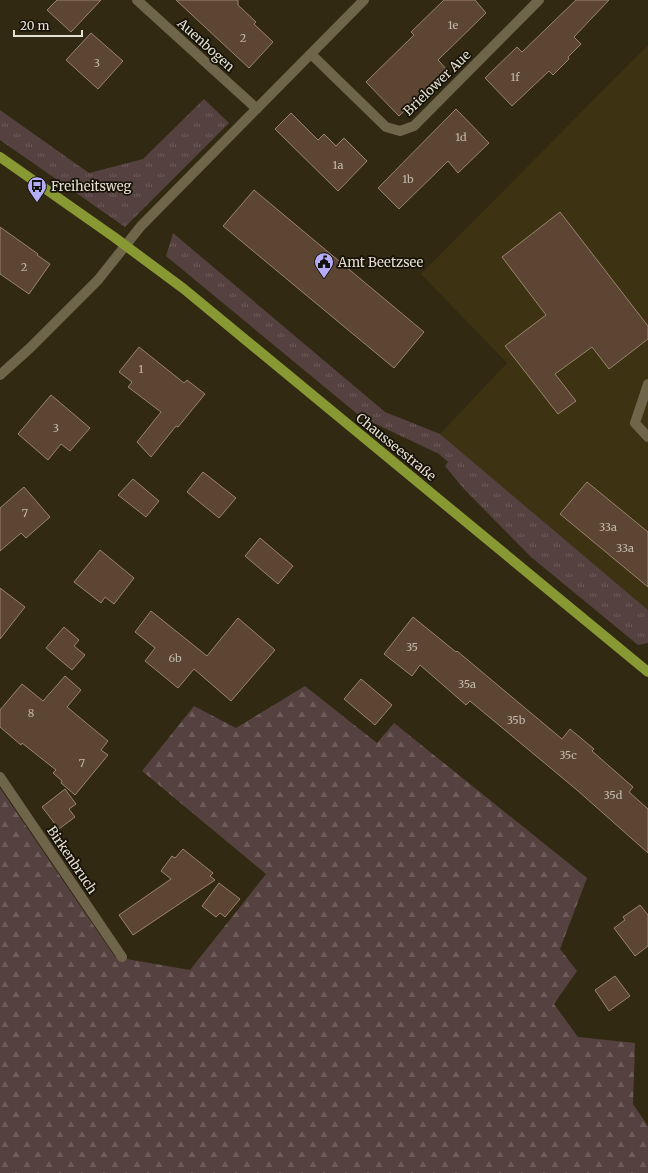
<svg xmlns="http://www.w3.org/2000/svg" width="648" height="1173" font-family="Merriweather,serif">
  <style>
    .built { fill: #3d3212 }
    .grass { fill: url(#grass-tufts) }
    .forest { fill: url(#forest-firs) }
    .building { fill: #5d4533; stroke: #9b8371 }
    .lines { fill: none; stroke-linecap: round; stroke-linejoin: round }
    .minor { stroke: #6e654b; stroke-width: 10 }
    .major { stroke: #893; stroke-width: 10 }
    .labels { text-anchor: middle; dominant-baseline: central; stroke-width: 3.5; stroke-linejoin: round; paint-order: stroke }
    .number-label { font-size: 11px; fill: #c2b8aa }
    .street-label { font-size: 13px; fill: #e4dfd1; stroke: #161208 }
    .poi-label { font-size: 13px; fill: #e4dfd1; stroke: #161208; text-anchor: start }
  </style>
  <defs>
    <pattern id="grass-tufts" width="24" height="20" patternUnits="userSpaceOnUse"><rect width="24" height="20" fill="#55413f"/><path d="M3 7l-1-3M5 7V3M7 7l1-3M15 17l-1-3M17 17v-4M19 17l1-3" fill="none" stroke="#6d5c5a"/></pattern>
    <pattern id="forest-firs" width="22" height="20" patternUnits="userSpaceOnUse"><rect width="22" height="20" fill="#55413f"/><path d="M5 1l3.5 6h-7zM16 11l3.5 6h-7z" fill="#6d5c5a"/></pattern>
  </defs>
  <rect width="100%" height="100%" fill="#312911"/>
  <path class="built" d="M648,45V610L440,434L507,363L421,274Z"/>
  <path class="grass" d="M204,99L229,123L125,227L0,140V110L89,173L143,159Z
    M173,233L385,412L440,434L648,610V643L638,645L531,557L463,488L445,466L448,462L439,454L361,417L166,256Z"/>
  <path class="forest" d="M305,686L377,743L394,723L587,878L560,949L577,971L554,1004L578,1037L635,1043L633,1104L648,1126V1173H0V788L115,957L190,970L266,874L142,771L194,706L236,728Z"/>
  <path class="building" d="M57,0H101L71,32L47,10Z
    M176,0H238V5L256,22L254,24L273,42L249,68Z
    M444,0H475L486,13L438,60L447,70L399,116L366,82L414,35L411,32Z
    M576,0H609L574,37L581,44L568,57L569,59L553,75L549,71L512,106L485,78L517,47L522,52Z
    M91,33L123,61L98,89L66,60Z
    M456,109L489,143L458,173L448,161L399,209L378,188Z
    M291,113L318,140L324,134L336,146L344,138L367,161L338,191L275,129Z
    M254,190L424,332L394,368L223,226Z
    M560,212L648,326V339L609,369L592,347L555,374L576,401L558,414L505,346L546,315L502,257Z
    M0,227L38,254L37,255L50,264L29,294L0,274Z
    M139,347L184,383L187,380L205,394L178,427L176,426L151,457L137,442L161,412L128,387L132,382L119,372Z
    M51,395L90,428L70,451L61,444L48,460L18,434Z
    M203,472L236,498L219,518L187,492Z
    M133,479L159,501L146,517L118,495Z
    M587,482L648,532V587L560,514Z
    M24,487L50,517L26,538L21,533L0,551V508Z
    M260,538L293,566L278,584L245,556Z
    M100,550L134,578L114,604L105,597L101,603L74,582Z
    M0,588L25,607L0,639Z
    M151,611L207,656L238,618L275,650L231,701L194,669L178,688L145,661L155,648L135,632Z
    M413,617L456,652L457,651L562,739L570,729L594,749L592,751L633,787L629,792L648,809V853L577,790L470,701L466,705L420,665L412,676L384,654Z
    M64,627L79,640L74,646L85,655L72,670L46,648Z
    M65,676L81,690L67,707L108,741L101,750L108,755L75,795L61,783L62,781L53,773L56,770L22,743L21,745L0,727V710L22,684L43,701Z
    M361,679L392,705L375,725L344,699Z
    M65,789L76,804L69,809L75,817L59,829L42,807Z
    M183,849L213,873L210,876L215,880L133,935L119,915L171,879L161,871L172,856L175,858Z
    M219,883L240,899L225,917L220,913L216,917L202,906Z
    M640,905L648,915V946L635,956L614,928L625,920L623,917Z
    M615,976L630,996L609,1011L595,990Z"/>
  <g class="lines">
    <path class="minor" d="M137,0L257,109
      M311,54L386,127L400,131L414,126L539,0
      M0,375L30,348L98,280L141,226L364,0
      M648,384L635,423L648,437
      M0,777L122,957"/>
    <path class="major" d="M0,157L114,237L184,289L648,672"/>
  </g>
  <defs>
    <symbol id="bus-pin" viewBox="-11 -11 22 30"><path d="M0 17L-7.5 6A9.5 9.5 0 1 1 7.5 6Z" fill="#b5acf8" stroke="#161208"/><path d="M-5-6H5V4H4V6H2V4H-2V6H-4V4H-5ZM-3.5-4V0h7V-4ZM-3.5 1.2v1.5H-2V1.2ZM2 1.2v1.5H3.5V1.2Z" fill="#111"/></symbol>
    <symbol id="civic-pin" viewBox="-11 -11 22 30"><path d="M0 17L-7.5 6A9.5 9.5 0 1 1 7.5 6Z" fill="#b5acf8" stroke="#161208"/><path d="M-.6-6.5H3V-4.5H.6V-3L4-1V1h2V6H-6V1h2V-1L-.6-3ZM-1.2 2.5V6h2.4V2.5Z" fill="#111"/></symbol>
  </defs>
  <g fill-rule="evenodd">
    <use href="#bus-pin" x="26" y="175" width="22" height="30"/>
    <use href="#civic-pin" x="313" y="251" width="22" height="30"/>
  </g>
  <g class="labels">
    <g class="number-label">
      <text x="453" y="25">1e</text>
      <text x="243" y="38">2</text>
      <text x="97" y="63">3</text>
      <text x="515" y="77">1f</text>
      <text x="461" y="137">1d</text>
      <text x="338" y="165">1a</text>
      <text x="408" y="179">1b</text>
      <text x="24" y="267">2</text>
      <text x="141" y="369">1</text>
      <text x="56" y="428">3</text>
      <text x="25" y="513">7</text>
      <text x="608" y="527">33a</text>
      <text x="625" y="548">33a</text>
      <text x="412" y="647">35</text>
      <text x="175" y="658">6b</text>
      <text x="467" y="684">35a</text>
      <text x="31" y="713">8</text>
      <text x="516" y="720">35b</text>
      <text x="568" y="755">35c</text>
      <text x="82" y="763">7</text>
      <text x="613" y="795">35d</text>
    </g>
    <g class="street-label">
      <text transform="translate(206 45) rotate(42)">Auenbogen</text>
      <text transform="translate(437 83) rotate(-44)">Brielower Aue</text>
      <text transform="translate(396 447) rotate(39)">Chausseestraße</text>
      <text transform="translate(72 860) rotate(56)">Birkenbruch</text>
    </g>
    <g class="poi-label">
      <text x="51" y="186">Freiheitsweg</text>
      <text x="338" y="262">Amt Beetzsee</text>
    </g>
  </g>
  <path d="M14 30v6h68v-6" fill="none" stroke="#e4dfd1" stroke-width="2"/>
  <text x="20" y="30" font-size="12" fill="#e4dfd1" stroke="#161208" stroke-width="3" paint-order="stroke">20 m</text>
</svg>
